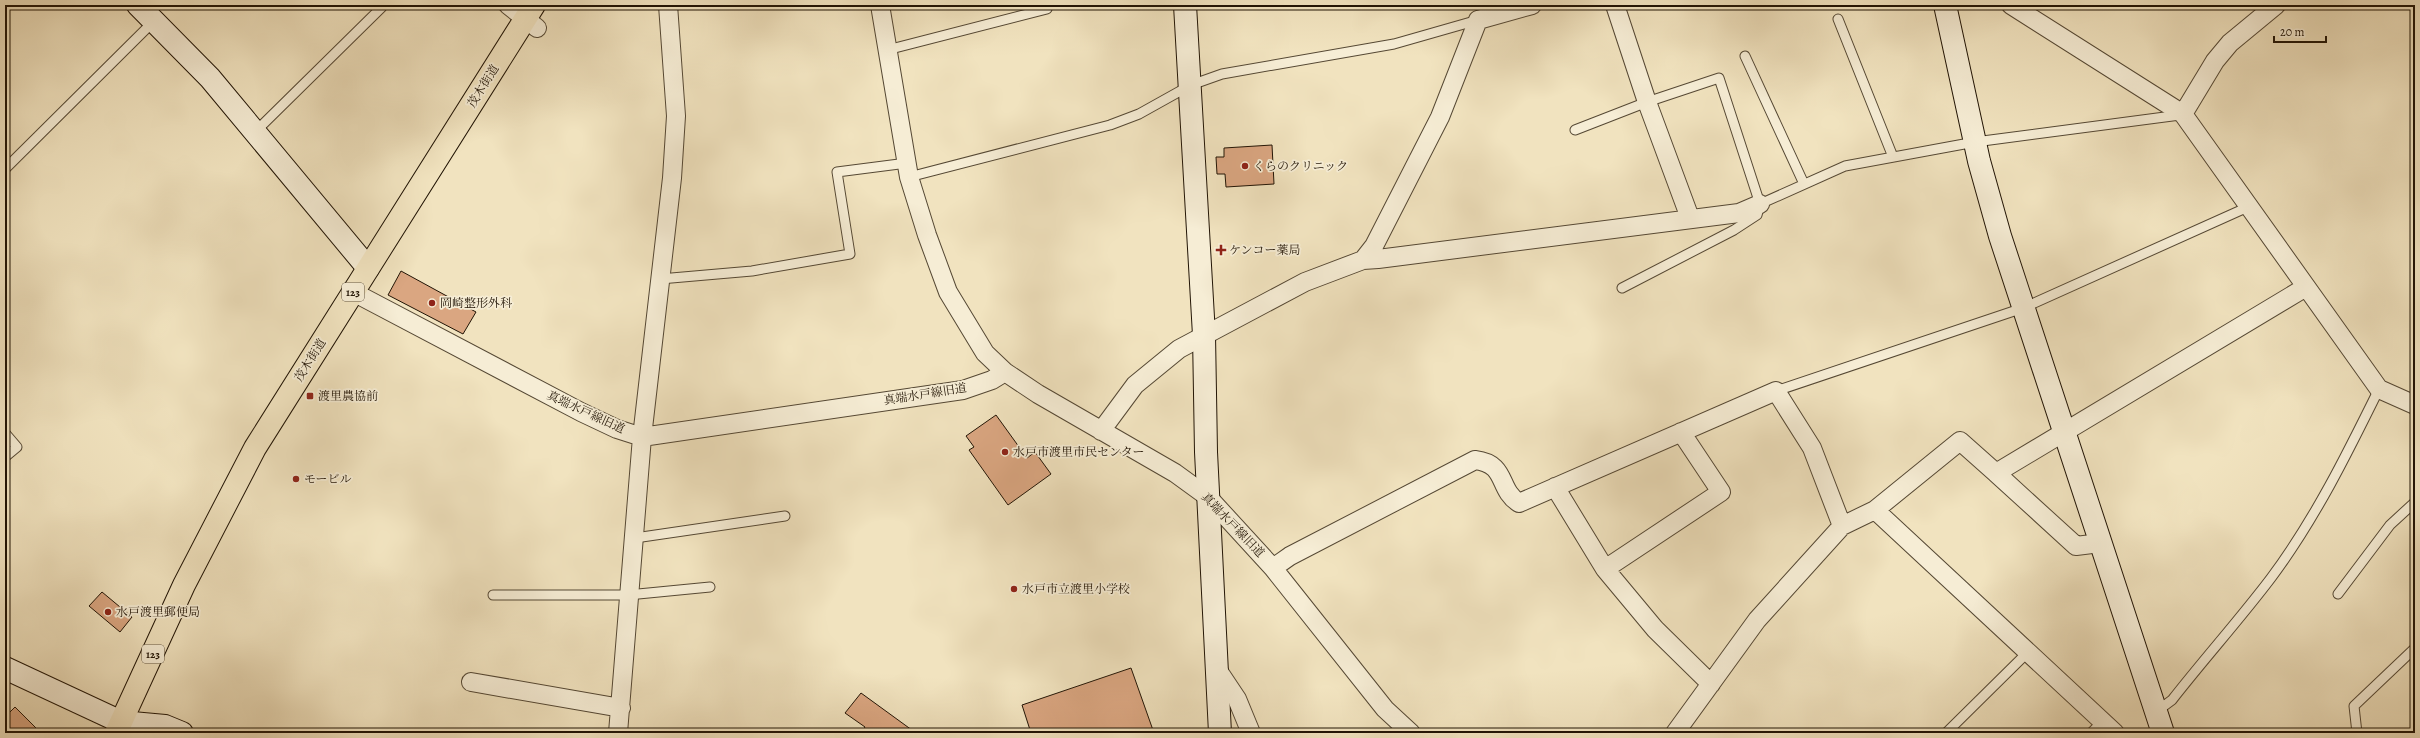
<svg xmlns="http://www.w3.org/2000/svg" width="2420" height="738" font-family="Alegreya,'Noto Serif JP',serif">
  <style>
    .building { fill: #daa681; stroke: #211405 }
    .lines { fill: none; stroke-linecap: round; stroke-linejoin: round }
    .lane-casing { stroke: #554834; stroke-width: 11 }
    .street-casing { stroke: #554834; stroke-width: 20 }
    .secondary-casing { stroke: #211405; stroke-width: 24 }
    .highway-casing { stroke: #211405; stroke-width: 24 }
    .lane { stroke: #f6edd5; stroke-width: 9 }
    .street { stroke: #f6edd5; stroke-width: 18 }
    .secondary { stroke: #f6edd5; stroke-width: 22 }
    .highway { stroke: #f1e3bf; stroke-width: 22 }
    .poi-dot { fill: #8f2418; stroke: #f6edd5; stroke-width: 1.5 }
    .labels { text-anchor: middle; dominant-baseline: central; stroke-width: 3.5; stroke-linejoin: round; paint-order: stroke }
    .shield { fill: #f6edd5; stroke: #615543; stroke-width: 1 }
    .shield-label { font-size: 11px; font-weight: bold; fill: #211405 }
    .street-label { font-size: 12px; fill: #211405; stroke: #f6edd5 }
    .poi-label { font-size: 12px; fill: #211405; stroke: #f6edd5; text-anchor: start }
  </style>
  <rect width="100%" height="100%" fill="#f1e3bf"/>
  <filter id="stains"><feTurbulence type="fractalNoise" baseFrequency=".005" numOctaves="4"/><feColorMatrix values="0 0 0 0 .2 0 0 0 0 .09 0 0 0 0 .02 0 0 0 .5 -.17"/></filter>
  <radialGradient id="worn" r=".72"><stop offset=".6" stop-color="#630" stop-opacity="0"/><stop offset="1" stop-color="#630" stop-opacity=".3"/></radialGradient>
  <path class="building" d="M1272,145L1274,184L1226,187L1225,174H1217L1216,157H1224V148Z
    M401,271L476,312L463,334L388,295Z
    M996,415L1027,458L1035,452L1051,474L1008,505L969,450L974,447L966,436Z
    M102,592L132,617L120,632L89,606Z
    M1131,668L1154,733H1031L1022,705Z
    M861,693L916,733H861L865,727L845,713Z
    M15,707L41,733H5V717Z"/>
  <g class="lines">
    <defs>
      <path id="lane" d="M1838,19L1893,157
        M887,50L1047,9
        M1745,56L1804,184
        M1575,130L1647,102L1719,78L1760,204L1757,215L1734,230L1622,288
        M255,132L382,7
        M5,169L154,21
        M909,177L1110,125L1139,114L1191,85L1222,74L1394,44L1478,20
        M1760,204L1845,166L1975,142L2180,115
        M660,279L752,271L850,254L837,172L907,163
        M1776,391L2023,308L2248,207
        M5,433L17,447L5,457
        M635,538L785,516
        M2338,594L2390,525L2415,502
        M493,595H628L710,587
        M2157,711L2172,700C2204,659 2240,619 2271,578C2315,519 2347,454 2379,389
        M1946,733L2028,652
        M2091,733L2102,722
        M2357,733L2354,706L2415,648"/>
      <path id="street" d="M508,5L537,28
        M880,5L909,177L927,235L948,292L985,353L1005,372L1038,394L1175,473L1208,497L1273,568L1385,709L1411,733
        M1615,5L1647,102L1690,218
        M2011,5L2183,114L2379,389L2415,405
        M2183,114L2215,61L2230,43L2276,5
        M1363,260L1374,246L1440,117L1478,20L1532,5
        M353,292L581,412L617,429L642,437L963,390L992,380L1005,372
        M1101,431L1135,385L1179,349L1305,282L1363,260L1378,259L1739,213L1760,204
        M1996,473L2076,546L2100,543
        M1555,487L1605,569L1655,629L1711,684
        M1875,510L1960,441L1996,473L2306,287
        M1273,568L1290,556L1475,460C1508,464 1497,489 1519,503L1776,391L1812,448L1842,526
        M1605,569L1721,492L1681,432
        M1217,669L1237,699L1251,733
        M471,682L621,708
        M618,733L642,437L672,178L676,116L668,5
        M1675,733L1757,620L1842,526L1875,510L2115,733"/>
      <path id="secondary" d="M138,5L210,78L368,268
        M1185,5L1204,335L1206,452L1220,733
        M1945,5L1979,161L2000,236L2163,733
        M5,668L121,722L134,733
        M121,722L165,726L182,733"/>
      <path id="highway" d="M116,733L184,585L255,448L534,5"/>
    </defs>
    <use href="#lane" class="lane-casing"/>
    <use href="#street" class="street-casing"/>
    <use href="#secondary" class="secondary-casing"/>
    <use href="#highway" class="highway-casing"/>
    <use href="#lane" class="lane"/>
    <use href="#street" class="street"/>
    <use href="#secondary" class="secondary"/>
    <use href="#highway" class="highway"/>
  </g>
  <g class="poi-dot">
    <circle cx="1245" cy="166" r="4"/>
    <path d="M1219 244h4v4h4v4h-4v4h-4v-4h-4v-4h4z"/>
    <circle cx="432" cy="303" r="4"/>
    <rect x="306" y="392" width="8" height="8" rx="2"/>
    <circle cx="1005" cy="452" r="4"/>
    <circle cx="296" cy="479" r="4"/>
    <circle cx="1014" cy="589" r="4"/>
    <circle cx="108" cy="612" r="4"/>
  </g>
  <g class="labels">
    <g class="shield">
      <rect x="342" y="283" width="22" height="18" rx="3"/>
      <rect x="142" y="645" width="22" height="18" rx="3"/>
    </g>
    <g class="shield-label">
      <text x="353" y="292">123</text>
      <text x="153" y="654">123</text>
    </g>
    <g class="street-label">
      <text transform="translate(483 86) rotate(-58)">茂木街道</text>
      <text transform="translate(310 360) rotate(-58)">茂木街道</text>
      <text transform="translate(925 394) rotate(-9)">真端水戸線旧道</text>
      <text transform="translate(586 412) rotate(25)">真端水戸線旧道</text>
      <text transform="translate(1233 525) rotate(46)">真端水戸線旧道</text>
    </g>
    <g class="poi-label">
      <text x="1253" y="166">くらのクリニック</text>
      <text x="1229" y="250">ケンコー薬局</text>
      <text x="440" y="303">岡崎整形外科</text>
      <text x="318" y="396">渡里農協前</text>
      <text x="1013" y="452">水戸市渡里市民センター</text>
      <text x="304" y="479">モービル</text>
      <text x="1022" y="589">水戸市立渡里小学校</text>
      <text x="116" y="612">水戸渡里郵便局</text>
    </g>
  </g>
  <rect width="2420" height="738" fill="none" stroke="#f1e3bf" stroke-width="20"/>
  <rect x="6" y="6" width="2408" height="726" fill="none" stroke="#211405" stroke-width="2"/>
  <rect x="10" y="10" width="2400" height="718" fill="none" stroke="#211405"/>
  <path d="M2274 36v6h52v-6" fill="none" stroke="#211405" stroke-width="2"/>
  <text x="2280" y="36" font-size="12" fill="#211405" stroke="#f6edd5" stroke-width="3" paint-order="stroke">20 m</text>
  <rect width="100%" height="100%" filter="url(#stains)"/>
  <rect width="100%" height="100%" fill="url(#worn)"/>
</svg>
